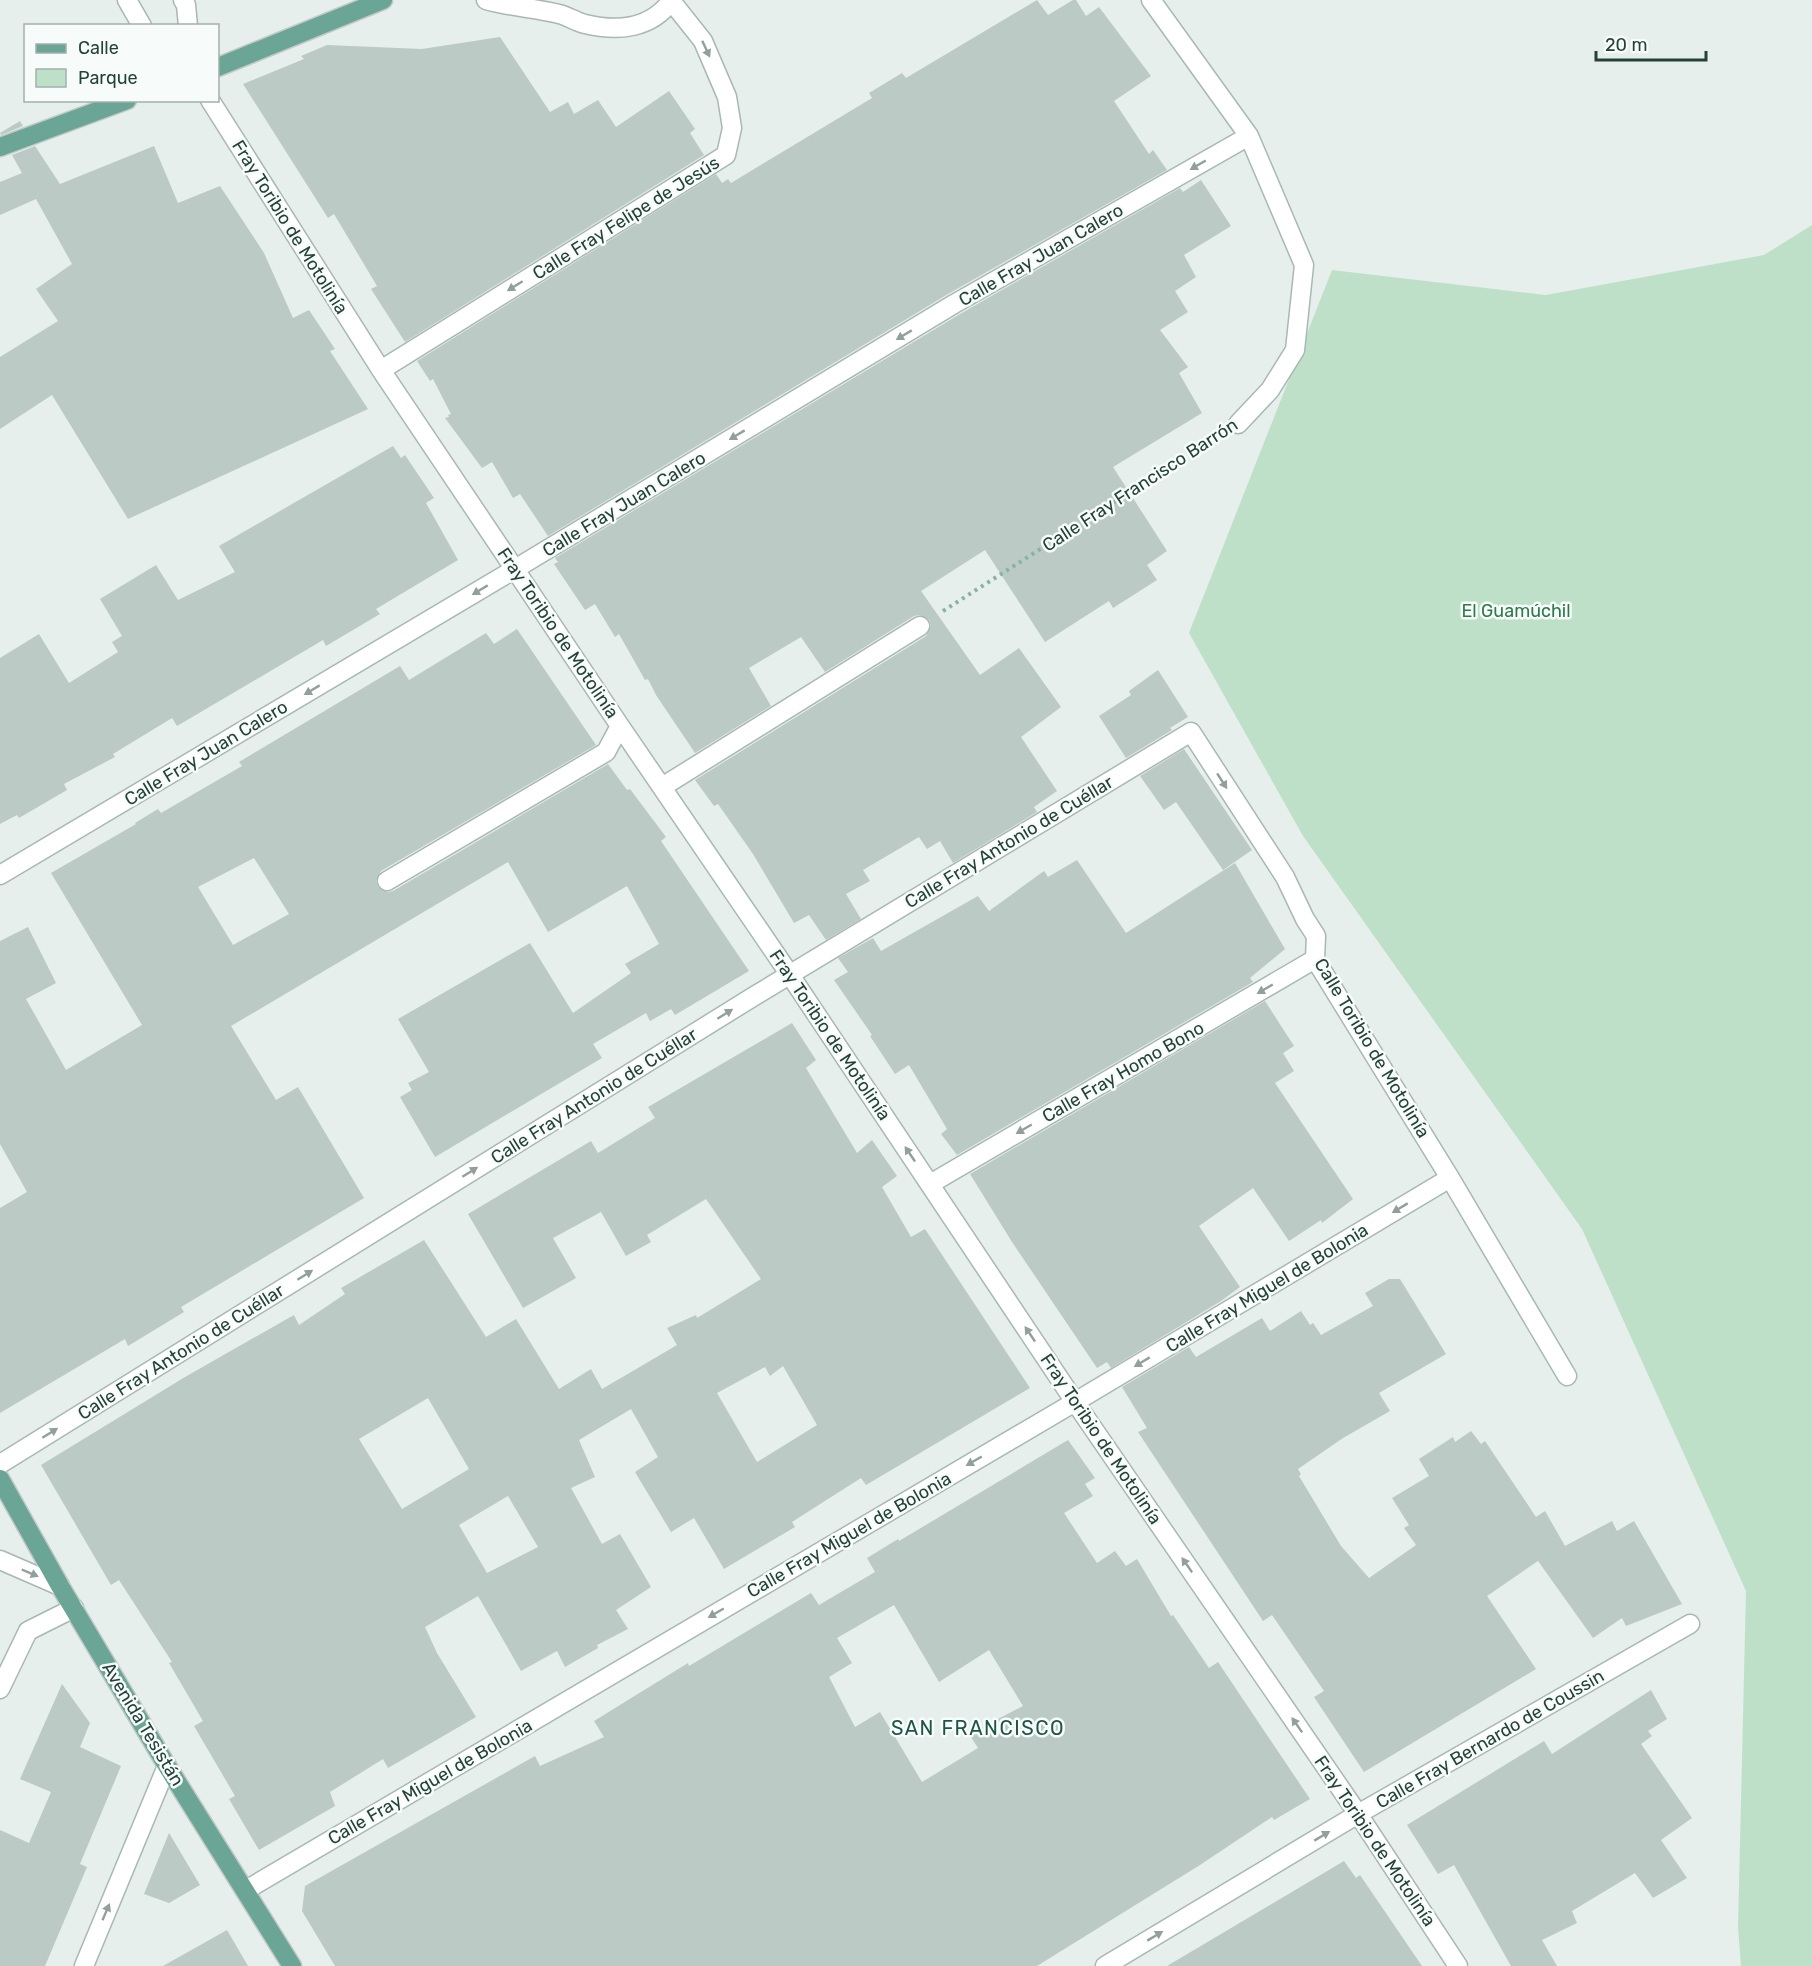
<svg xmlns="http://www.w3.org/2000/svg" width="1812" height="1966" font-family="Rubik,sans-serif">
  <style>
    .green { fill: #bfe0c8 }
    .building { fill: #bbcac4; fill-rule: evenodd }
    .lines { fill: none; stroke-linecap: round; stroke-linejoin: round }
    .minor-casing { stroke: #a8b8b2; stroke-width: 21 }
    .major-casing { stroke: #c2cac8; stroke-width: 21 }
    .path { stroke: #86b3a5; stroke-width: 4; stroke-dasharray: 3 4.5; stroke-linecap: butt }
    .minor { stroke: #fff; stroke-width: 18 }
    .major { stroke: #6aa596; stroke-width: 18 }
    .oneway { fill: #92a09c }
    .labels { text-anchor: middle; dominant-baseline: central; stroke-width: 5; stroke-linejoin: round; paint-order: stroke }
    .street-label { font-size: 18px; fill: #24423a; stroke: #f7fbf9 }
    .park-label { font-size: 18px; fill: #2d7a4b; stroke: #f7fbf9 }
    .neighbourhood-label { font-size: 20px; letter-spacing: 1.5px; fill: #1f5548; stroke: #f7fbf9 }
  </style>
  <rect width="100%" height="100%" fill="#e6efeb"/>
  <path class="green" d="M1812,225V1966H1741L1738,1927L1746,1591L1582,1229L1303,836L1189,633L1332,270L1546,295L1764,255Z"/>
  <path class="building" d="M1037,0L1048,15L1073,0H1076L1086,16L1099,7L1151,76L1114,101L1149,154L1153,150L1167,170L948,294L548,536L520,494L513,498L492,462L482,468L445,418L449,417L448,415L451,414L433,379L430,381L417,361L716,174L722,183L728,179L731,183L872,98L869,93L902,73L906,78Z
    M500,37L550,112L568,102L574,114L598,100L616,127L669,91L695,129L690,133L704,155L405,342L371,289L377,286L334,214L328,218L243,84L304,59L301,56L327,45L422,49Z
    M20,121L23,126L1,135L0,133Z
    M35,146L60,184L154,146L178,203L220,186L264,253L293,318L309,310L335,349L330,351L368,409L128,519L52,395L0,429V357L58,321L36,289L72,264L36,199L0,215V182L22,173L12,155Z
    M1201,180L1231,226L1184,255L1196,277L1175,291L1188,312L1160,330L1188,367L1179,373L1202,413L1113,467L1167,551L1147,565L1157,580L1113,608L1109,601L1045,642L985,550L921,591L980,675L1019,648L1061,707L1021,737L1057,791L1034,807L1037,812L953,863L940,841L927,849L919,837L863,870L870,881L846,894L861,919L826,940L809,915L794,923L753,854L718,804L714,806L695,780L926,636L931,626L929,620L920,615L914,616L825,672L801,637L749,668L771,706L695,753L656,695L648,679L645,680L619,634L615,637L595,604L585,610L554,564L558,562L555,558L960,314L1180,188L1183,192Z
    M393,446L401,458L405,455L434,498L426,503L458,560L376,609L380,614L326,646L323,640L177,726L172,718L113,754L115,757L64,784L67,790L19,818L17,815L0,824V658L39,634L69,683L118,652L112,642L122,636L100,599L156,565L178,600L235,572L219,546Z
    M517,629L596,745L381,871L376,881L378,887L387,892L393,891L608,764L627,790L630,789L666,837L661,841L749,971L675,1015L671,1009L650,1021L646,1013L593,1044L602,1058L435,1157L400,1097L412,1090L408,1083L429,1072L398,1019L530,943L573,1013L631,973L625,964L659,944L627,886L548,932L508,862L231,1026L276,1100L298,1087L364,1198L181,1307L184,1312L128,1346L125,1339L0,1413V1208L27,1192L0,1144V941L28,927L56,983L26,999L66,1070L142,1025L51,873L136,824L135,823L158,809L161,813L242,766L239,762L400,666L409,680L486,633L494,644ZM254,858L289,914L233,945L198,887Z
    M1158,670L1188,717L1170,728L1172,730L1126,758L1099,716L1131,695L1129,691Z
    M1184,749L1252,850L1223,870L1176,802L1164,810L1140,776Z
    M1077,860L1126,933L1235,863L1285,949L1250,978L1253,982L957,1155L941,1134L947,1129L909,1065L895,1074L870,1036L872,1035L834,980L848,972L838,958L873,938L881,951L978,896L989,911L1044,871L1048,877Z
    M1265,1001L1294,1046L1283,1053L1294,1071L1275,1083L1353,1199L1322,1223L1321,1220L1289,1241L1253,1188L1199,1226L1240,1287L1221,1301L1111,1368L1107,1362L1097,1368L1012,1242L970,1174Z
    M792,1023L816,1060L806,1068L857,1153L872,1140L897,1176L882,1187L911,1237L925,1229L1030,1388L866,1485L861,1478L792,1522L795,1527L724,1569L694,1518L671,1532L635,1472L658,1457L631,1409L579,1440L595,1477L571,1488L602,1544L620,1534L651,1587L616,1610L628,1629L597,1645L598,1648L565,1667L557,1651L521,1671L478,1596L425,1627L437,1653L476,1717L388,1768L383,1759L330,1792L335,1806L259,1850L229,1799L235,1796L194,1726L203,1721L169,1663L172,1662L119,1580L111,1585L41,1465L185,1377L294,1315L299,1325L345,1294L341,1288L424,1240L486,1337L516,1319L559,1389L591,1369L602,1389L638,1368L677,1345L667,1328L696,1315L697,1318L761,1279L706,1199L647,1235L651,1242L626,1256L601,1212L553,1238L576,1278L523,1308L468,1214L591,1141L598,1153L655,1118L648,1107ZM783,1366L817,1425L757,1462L717,1393L765,1367L770,1376ZM428,1398L469,1469L402,1509L359,1439ZM508,1496L538,1547L487,1573L459,1525Z
    M1389,1279H1400L1446,1354L1379,1393L1390,1411L1343,1438L1298,1469L1301,1474L1299,1476L1341,1546L1369,1578L1416,1545L1404,1528L1409,1525L1392,1498L1429,1476L1419,1459L1453,1437L1455,1442L1471,1431L1481,1444L1485,1441L1536,1517L1545,1511L1565,1546L1612,1521L1617,1531L1634,1521L1682,1604L1626,1626L1622,1618L1593,1638L1538,1561L1487,1596L1536,1669L1364,1772L1314,1697L1324,1691L1272,1615L1263,1621L1138,1432L1147,1428L1122,1387L1189,1347L1196,1357L1262,1318L1270,1331L1301,1311L1310,1325L1313,1323L1321,1335L1373,1306L1365,1293Z
    M1068,1440L1095,1478L1085,1484L1093,1496L1064,1513L1097,1563L1115,1551L1126,1566L1137,1559L1171,1616L1173,1615L1209,1668L1218,1662L1310,1799L1274,1820L1272,1817L1200,1865L1037,1966H335L302,1911L305,1886L535,1756L540,1766L604,1737L594,1721L688,1663L689,1666L811,1593L819,1605L875,1572L867,1558L898,1539L899,1541ZM894,1605L939,1682L989,1650L1023,1706L969,1734L978,1748L922,1782L880,1712L855,1727L829,1677L852,1663L837,1638Z
    M62,1684L90,1723L80,1747L121,1766L80,1864L87,1867L45,1966H0V1830L29,1843L51,1792L20,1779Z
    M1651,1690L1667,1719L1648,1731L1652,1736L1641,1744L1692,1818L1661,1840L1687,1878L1653,1898L1635,1873L1572,1911L1577,1923L1542,1940L1557,1966H1511L1454,1865L1438,1874L1407,1825L1544,1741L1552,1754Z
    M169,1833L200,1885L169,1903L144,1894Z
    M1344,1861L1356,1878L1360,1875L1422,1966H1167Z
    M227,1930L248,1966H163Z"/>
  <g class="lines">
    <defs>
      <path id="minor" d="M127,0L142,26
        M183,0L186,5L188,26
        M486,0C510,7 535,8 559,14C568,16 576,22 585,24C618,32 651,29 672,0
        M1151,0L1249,136L1304,265L1295,350L1270,390L1238,424
        M210,100L381,370L620,726L790,975L1075,1402L1358,1814L1458,1966
        M381,370L726,155L732,128L727,97L703,41L672,2
        M662,787L920,626
        M0,875L515,569L954,304L1249,136
        M387,881L606,752L620,726
        M930,1184L1315,959
        M0,1464L756,995L1191,732L1285,877L1305,919L1316,936L1315,959L1450,1178L1567,1376
        M0,1560L60,1586
        M0,1689L28,1631L74,1608
        M246,1890L1075,1402L1450,1178
        M84,1966L167,1766
        M1105,1966L1358,1814L1690,1624"/>
      <path id="major" d="M218,67L383,0
        M0,147L127,100
        M0,1479L60,1586L167,1766L292,1966"/>
    </defs>
    <use href="#minor" class="minor-casing"/>
    <use href="#major" class="major-casing"/>
    <path class="path" d="M943,611L1215,438"/>
    <use href="#minor" class="minor"/>
    <use href="#major" class="major"/>
  </g>
  <defs><path id="oneway-solid" d="M-6-.8H1V-3.2L6.5 0L1 3.2V.8H-6Z" transform="scale(1.5)"/></defs>
  <g class="oneway">
    <use href="#oneway-solid" transform="translate(706 49) rotate(65)"/>
    <use href="#oneway-solid" transform="translate(1198 165) rotate(150)"/>
    <use href="#oneway-solid" transform="translate(515 286) rotate(148)"/>
    <use href="#oneway-solid" transform="translate(904 335) rotate(149)"/>
    <use href="#oneway-solid" transform="translate(737 435) rotate(149)"/>
    <use href="#oneway-solid" transform="translate(480 590) rotate(149)"/>
    <use href="#oneway-solid" transform="translate(312 690) rotate(149)"/>
    <use href="#oneway-solid" transform="translate(1222 781) rotate(57)"/>
    <use href="#oneway-solid" transform="translate(1265 989) rotate(150)"/>
    <use href="#oneway-solid" transform="translate(725 1014) rotate(-32)"/>
    <use href="#oneway-solid" transform="translate(1024 1129) rotate(150)"/>
    <use href="#oneway-solid" transform="translate(910 1154) rotate(-124)"/>
    <use href="#oneway-solid" transform="translate(470 1172) rotate(-32)"/>
    <use href="#oneway-solid" transform="translate(1400 1208) rotate(149)"/>
    <use href="#oneway-solid" transform="translate(305 1275) rotate(-32)"/>
    <use href="#oneway-solid" transform="translate(1030 1334) rotate(-124)"/>
    <use href="#oneway-solid" transform="translate(1142 1362) rotate(149)"/>
    <use href="#oneway-solid" transform="translate(50 1433) rotate(-32)"/>
    <use href="#oneway-solid" transform="translate(974 1461) rotate(150)"/>
    <use href="#oneway-solid" transform="translate(1187 1565) rotate(-125)"/>
    <use href="#oneway-solid" transform="translate(30 1573) rotate(23)"/>
    <use href="#oneway-solid" transform="translate(716 1613) rotate(150)"/>
    <use href="#oneway-solid" transform="translate(1297 1725) rotate(-125)"/>
    <use href="#oneway-solid" transform="translate(1322 1836) rotate(-31)"/>
    <use href="#oneway-solid" transform="translate(106 1912) rotate(-67)"/>
    <use href="#oneway-solid" transform="translate(1155 1936) rotate(-31)"/>
  </g>
  <g class="labels">
    <g class="street-label">
      <text transform="translate(626 218) rotate(-32)">Calle Fray Felipe de Jesús</text>
      <text transform="translate(290 227) rotate(58)">Fray Toribio de Motolinía</text>
      <text transform="translate(1041 255) rotate(-30)">Calle Fray Juan Calero</text>
      <text transform="translate(1140 485) rotate(-33)">Calle Fray Francisco Barrón</text>
      <text transform="translate(624 504) rotate(-31)">Calle Fray Juan Calero</text>
      <text transform="translate(558 633) rotate(56)">Fray Toribio de Motolinía</text>
      <text transform="translate(206 753) rotate(-31)">Calle Fray Juan Calero</text>
      <text transform="translate(1009 842) rotate(-31)">Calle Fray Antonio de Cuéllar</text>
      <text transform="translate(830 1035) rotate(56)">Fray Toribio de Motolinía</text>
      <text transform="translate(1372 1048) rotate(59)">Calle Toribio de Motolinía</text>
      <text transform="translate(1123 1072) rotate(-30)">Calle Fray Homo Bono</text>
      <text transform="translate(594 1096) rotate(-32)">Calle Fray Antonio de Cuéllar</text>
      <text transform="translate(1267 1288) rotate(-31)">Calle Fray Miguel de Bolonia</text>
      <text transform="translate(181 1352) rotate(-32)">Calle Fray Antonio de Cuéllar</text>
      <text transform="translate(1101 1439) rotate(56)">Fray Toribio de Motolinía</text>
      <text transform="translate(849 1535) rotate(-30)">Calle Fray Miguel de Bolonia</text>
      <text transform="translate(143 1724) rotate(59)">Avenida Tesistán</text>
      <text transform="translate(1490 1739) rotate(-30)">Calle Fray Bernardo de Coussin</text>
      <text transform="translate(430 1782) rotate(-30)">Calle Fray Miguel de Bolonia</text>
      <text transform="translate(1375 1841) rotate(56)">Fray Toribio de Motolinía</text>
    </g>
    <g class="park-label">
      <text x="1516" y="611">El Guamúchil</text>
    </g>
    <g class="neighbourhood-label">
      <text x="978" y="1728">SAN FRANCISCO</text>
    </g>
  </g>
  <rect x="24" y="24" width="195" height="78" fill="#f7fbf9" stroke="#a3b1ad" stroke-width="1.5"/>
  <rect x="36" y="44" width="30" height="9" fill="#6aa596" stroke="#a3b1ad" stroke-width="1.5"/>
  <text x="78" y="54" font-size="18" fill="#24423a">Calle</text>
  <rect x="36" y="69" width="30" height="18" fill="#bfe0c8" stroke="#a3b1ad" stroke-width="1.5"/>
  <text x="78" y="84" font-size="18" fill="#24423a">Parque</text>
  <path d="M1596 51v9h110v-9" fill="none" stroke="#24423a" stroke-width="3"/>
  <text x="1605" y="51" font-size="18" fill="#24423a" stroke="#f7fbf9" stroke-width="4.5" paint-order="stroke">20 m</text>
</svg>
